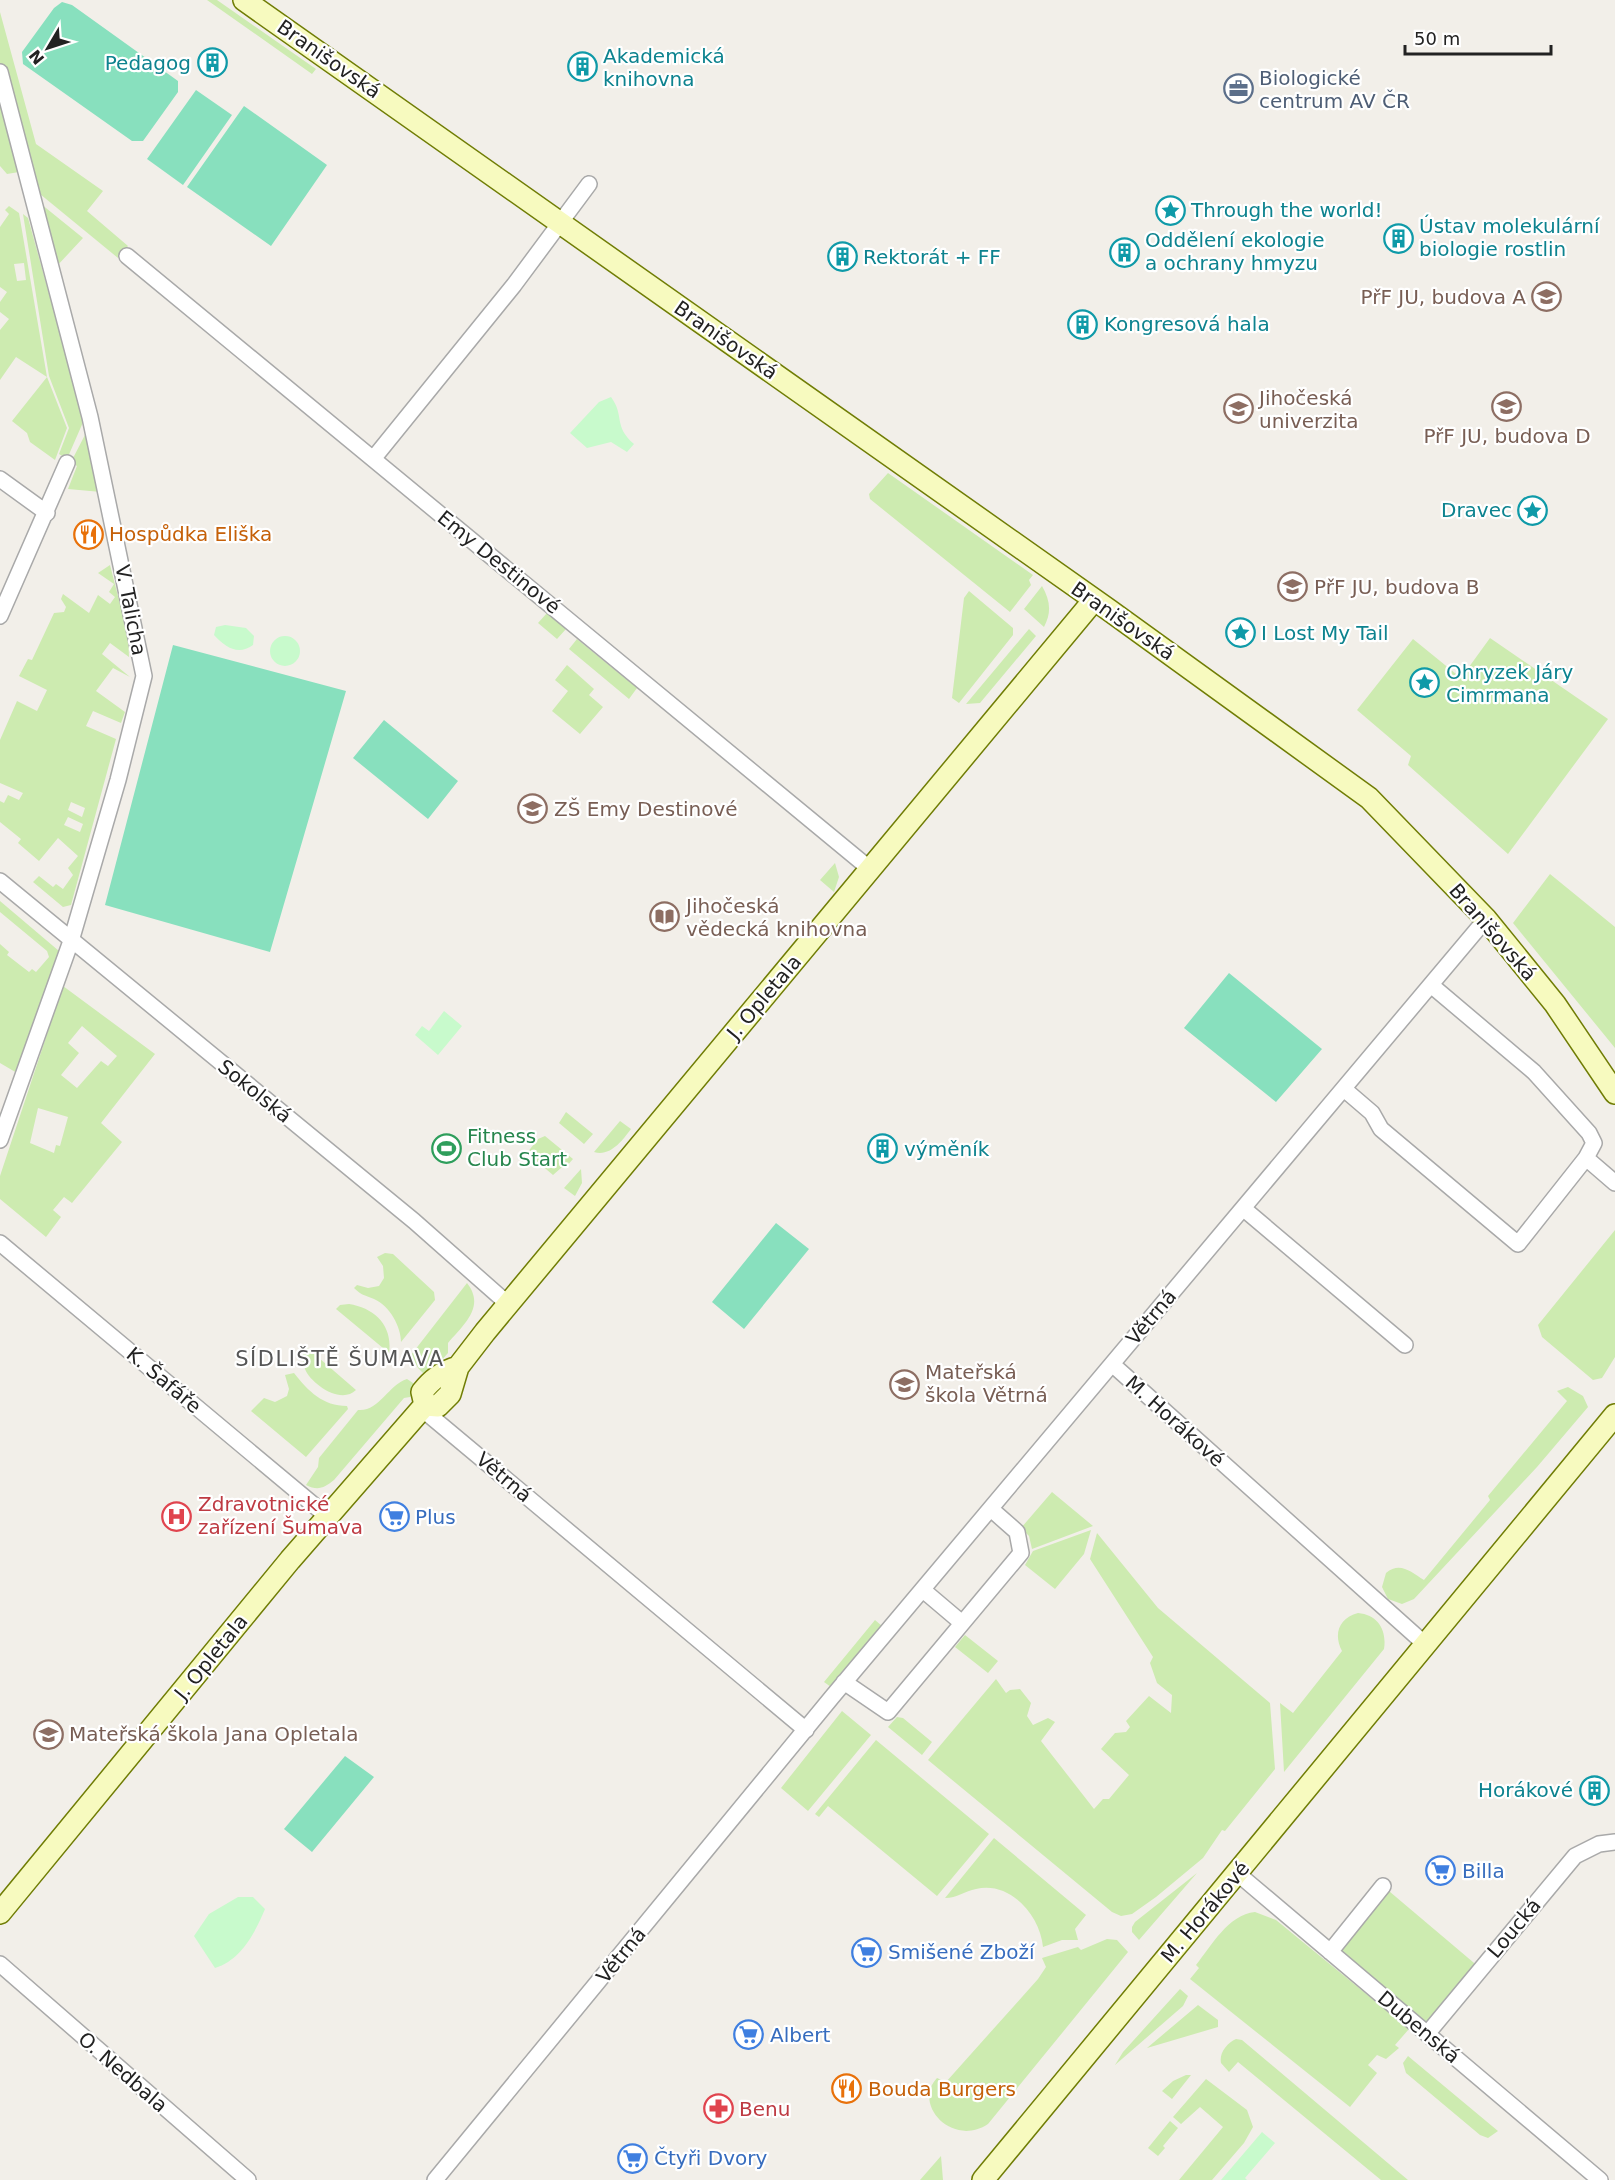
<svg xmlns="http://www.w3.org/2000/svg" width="1615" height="2180" font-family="'DejaVu Sans',sans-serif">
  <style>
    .grass { fill: #cdebb0; fill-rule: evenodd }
    .park { fill: #c8facc }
    .pitch { fill: #88e0be }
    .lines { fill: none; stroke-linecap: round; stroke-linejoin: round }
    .street-casing { stroke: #a9a9a9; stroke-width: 18 }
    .secondary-casing { stroke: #707d05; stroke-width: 24 }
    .street { stroke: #fff; stroke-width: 15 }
    .secondary { stroke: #f7fabf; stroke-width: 21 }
    .labels { text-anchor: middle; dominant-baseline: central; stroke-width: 4.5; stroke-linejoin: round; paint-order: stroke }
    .culture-label { font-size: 20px; fill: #0d838f; stroke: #fff; text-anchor: start }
    .street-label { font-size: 20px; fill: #222; stroke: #fff }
    .service-label { font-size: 20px; fill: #4e5e75; stroke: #fff; text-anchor: start }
    .education-label { font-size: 20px; fill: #785e54; stroke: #fff; text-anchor: start }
    .food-label { font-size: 20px; fill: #c56008; stroke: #fff; text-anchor: start }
    .leisure-label { font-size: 20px; fill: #27864d; stroke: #fff; text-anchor: start }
    .health-label { font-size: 20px; fill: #be3a42; stroke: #fff; text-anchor: start }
    .shop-label { font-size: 20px; fill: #366cbe; stroke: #fff; text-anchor: start }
    .neighbourhood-label { font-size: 21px; letter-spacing: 1.5px; fill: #555; stroke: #fff }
  </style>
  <rect width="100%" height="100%" fill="#f2efe9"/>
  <path class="grass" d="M207,0H217L316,69L312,74Z
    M0,12L36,144L103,191L87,211L128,246L118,258L40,194L0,63Z
    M0,103L19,172L7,174L0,166Z
    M41,204L83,238L56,267Z
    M9,206L19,213L47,377L67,428L55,460L30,442L27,433L12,421L47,377L16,357L0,380V330L9,319L0,312V302L7,292L0,287V227L9,214L5,210ZM24,263L26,280L17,281L14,264Z
    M23,214L28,218L84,420L67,459L59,454L69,428L49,376Z
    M87,431L101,492L68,489L77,466L71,462Z
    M888,473L1033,575L1029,580L1031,585L1010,612L870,499L869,494Z
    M110,565L128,635L129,657L110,643L102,654L130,677L113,668L96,691L125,712L121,723L93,711L86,726L116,739L71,905L63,907L33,882L39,876L53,887L56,884L63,889L73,875L68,868L78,856L58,838L39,861L18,843L21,839L0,822V801L4,803L8,795L19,800L23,793L0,783V740L17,701L37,711L47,690L19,676L28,659L32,660L54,613L64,612L66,607L61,599L63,594L89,613L98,595L110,604L115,597L109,592L114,584L98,573ZM71,802L85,808L82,817L68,810ZM68,817L83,824L80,832L64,825Z
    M1042,586C1050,600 1052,612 1044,627L1024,609Z
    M969,591L1013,628V635L959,703L952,698L964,598Z
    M547,613L566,629L557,639L538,623Z
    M1029,629L1036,636L980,703L966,704Z
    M1490,638L1608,719L1508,854L1408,765L1411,756L1357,710L1413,639L1461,678Z
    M577,639L637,688L629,699L569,649Z
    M567,665L594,689L589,695L603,707L580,734L552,711L568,691L555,680Z
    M835,863L839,877L834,892L820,880Z
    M1550,874L1615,927V1048L1513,923Z
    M0,901L59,951L17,1073L0,1063V944L9,952L7,955L29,972L32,969L36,972L49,957L47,951L0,912Z
    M63,986L155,1054L101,1123L122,1142L72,1203L64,1197L53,1210L61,1217L46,1237L0,1199V1176ZM82,1026L117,1056L108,1066L101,1061L77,1088L61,1075L79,1053L68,1043ZM38,1108L68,1117L60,1146L56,1145L54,1153L30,1143Z
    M566,1112L593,1134L584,1144L559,1123Z
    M620,1121L631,1129C622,1141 610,1157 594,1152Z
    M545,1136L573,1159L565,1168H561L553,1175L527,1153L538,1139Z
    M581,1169L582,1183L575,1196L564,1188Z
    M1615,1230V1357L1602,1378L1593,1380L1542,1337L1538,1325Z
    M385,1253L393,1254L434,1292L435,1300L401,1342C401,1327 390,1306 374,1299C365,1295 362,1296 354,1288L357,1285L368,1288L379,1286L384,1278L383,1266L377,1257Z
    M467,1283C486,1307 463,1325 448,1343V1353L427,1377L418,1368L411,1355Z
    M349,1304C375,1308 393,1326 389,1353L336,1309L340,1305Z
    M304,1345L356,1390C341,1405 311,1384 305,1369C302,1361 302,1352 304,1345Z
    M294,1373C308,1391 323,1406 347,1406L348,1409L306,1457L251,1411L264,1398L275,1402L287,1396L289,1389L285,1375Z
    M407,1379L419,1387L410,1397L404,1398L334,1480C324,1488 318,1491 306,1485L318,1467L319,1458L358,1410C379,1412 388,1385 407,1379Z
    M1568,1387L1583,1396L1588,1407L1537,1467L1414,1599L1402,1604L1388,1599L1382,1587L1386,1573C1400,1561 1411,1572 1424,1580L1490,1500L1488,1496L1567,1401L1557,1391Z
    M1052,1492L1093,1526L1032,1549L1029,1536L1021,1528Z
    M1091,1530L1084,1554L1055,1589L1025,1565L1033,1551Z
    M1097,1533L1158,1608L1270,1703L1275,1769L1225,1831L1222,1830L1203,1858L1156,1897L1132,1914L1121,1916L1112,1912L928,1760L996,1679L1006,1693L1010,1690L1020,1689L1031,1703L1027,1716L1033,1725L1048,1718L1055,1722L1041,1741L1094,1809L1103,1799H1109L1129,1775L1101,1749L1115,1733L1126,1732L1130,1727L1126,1721L1149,1696L1171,1713L1172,1695L1157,1683L1150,1663L1153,1657L1090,1559Z
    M1358,1613C1378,1615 1387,1630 1384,1649L1284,1772L1280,1703L1293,1713L1342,1651C1333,1634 1339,1618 1358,1613Z
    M875,1620L882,1626L831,1687L824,1682Z
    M965,1635L998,1661L988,1673L955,1647Z
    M842,1711L871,1735L808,1811L781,1788Z
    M897,1717L903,1718L932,1742L922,1755L888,1727Z
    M876,1740L989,1834L937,1896L828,1806L819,1817L815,1814Z
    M994,1838L1086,1915L1075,1929L1078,1940H1062L1043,1947C1040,1916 1011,1881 976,1889C965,1891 957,1898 945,1898Z
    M1197,1873L1139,1940L1132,1932V1927L1135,1922Z
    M1383,1886L1480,1968L1427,2034L1330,1952Z
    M1255,1912L1276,1920L1409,2029L1395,2045L1399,2048L1386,2059L1377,2055L1368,2065L1377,2073L1350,2107L1190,1979L1199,1968L1196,1965C1212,1945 1228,1915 1255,1912Z
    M1107,1939L1117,1940L1128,1952L988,2124C952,2148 912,2104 937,2078L946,2082L1038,1979L1046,1967L1042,1958L1078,1947L1081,1950Z
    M1180,1989L1188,1996L1183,2006L1115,2065L1123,2052Z
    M1198,2005L1218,2020V2027L1147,2048Z
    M1236,2039L1242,2040L1408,2180H1381L1238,2062L1229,2072L1221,2063C1219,2053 1227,2043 1236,2039Z
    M1408,2056L1498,2131L1488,2138L1480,2135L1406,2073L1403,2063Z
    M1186,2075H1191L1172,2099L1162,2091L1173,2081Z
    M1206,2079L1247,2110L1253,2127L1244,2143L1212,2180H1179L1223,2127L1200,2107L1181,2124L1173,2117Z
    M1170,2121L1178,2128L1163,2146L1165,2148L1158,2156L1148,2148Z
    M941,2156L943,2180H920Z"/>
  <path class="park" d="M611,397C625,416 613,426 634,444L627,452L611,442L587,448L570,433L599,402Z
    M225,625L246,628L254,636L253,645C238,656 225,647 214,635L216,627Z
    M270 651a15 15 0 1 1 30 0a15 15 0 1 1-30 0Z
    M444,1011L462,1026L438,1055L415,1035L422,1026L429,1031Z
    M238,1897H253L265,1909C255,1933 241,1960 215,1968L194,1936L209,1914Z
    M1262,2132L1275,2143L1245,2178L1247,2180H1221Z"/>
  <path class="pitch" d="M62,2L72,5L178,81V92L143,141H132L23,64L22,52L54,8Z
    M196,90L232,115L183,185L147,159Z
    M244,106L327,165L271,246L187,187Z
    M173,645L346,691L270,952L105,905Z
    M384,720L458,781L428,819L353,758Z
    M1229,973L1322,1049L1276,1102L1184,1028Z
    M776,1223L809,1249L744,1329L712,1302Z
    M345,1756L374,1777L312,1852L284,1829Z"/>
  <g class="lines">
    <defs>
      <path id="street" d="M0,72L90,417L144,676L118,780L71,941L0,1140
        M127,256L870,869
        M373,459L514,285L589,184
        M0,479L47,513
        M0,616L67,463
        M0,881L414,1221L508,1304
        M1344,1089L1372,1113L1381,1129L1518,1244L1586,1158L1594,1143L1589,1133L1534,1072L1431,985
        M1586,1158L1615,1183
        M1244,1209L1405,1345
        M0,1243L328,1517
        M1112,1364L1426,1645
        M422,1409L806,1730
        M923,1590L962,1623
        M844,1682L888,1712L1021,1553L1017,1532L991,1509
        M1237,1873L1600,2180
        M1330,1952L1383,1886
        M0,1964L248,2180
        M1427,2034L1575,1856L1599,1844L1615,1842
        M435,2180L832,1697L1486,919"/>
      <path id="secondary" d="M244,0L1109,610L1369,798L1486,919L1555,1004L1615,1093
        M425,1405L438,1406L450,1394L458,1367L485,1332L1094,600
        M425,1405L422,1392C432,1379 442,1372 458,1367
        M0,1913L290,1560L425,1405
        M983,2180L1615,1415"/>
    </defs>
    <use href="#street" class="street-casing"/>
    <use href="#secondary" class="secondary-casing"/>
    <use href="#street" class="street"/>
    <use href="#secondary" class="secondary"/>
  </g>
  <defs>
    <symbol id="building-ring" viewBox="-11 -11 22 22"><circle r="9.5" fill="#fff" stroke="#0f9aa8" stroke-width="1.5"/><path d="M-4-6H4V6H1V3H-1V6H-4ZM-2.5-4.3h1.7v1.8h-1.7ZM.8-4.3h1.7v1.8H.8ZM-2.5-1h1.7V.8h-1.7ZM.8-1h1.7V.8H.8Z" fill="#0f9aa8"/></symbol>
    <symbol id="office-ring" viewBox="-11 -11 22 22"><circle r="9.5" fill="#fff" stroke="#5c6f8a" stroke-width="1.5"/><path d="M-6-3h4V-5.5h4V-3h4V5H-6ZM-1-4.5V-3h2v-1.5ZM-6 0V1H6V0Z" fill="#5c6f8a"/></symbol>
    <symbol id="sight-ring" viewBox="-11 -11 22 22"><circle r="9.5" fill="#fff" stroke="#0f9aa8" stroke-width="1.5"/><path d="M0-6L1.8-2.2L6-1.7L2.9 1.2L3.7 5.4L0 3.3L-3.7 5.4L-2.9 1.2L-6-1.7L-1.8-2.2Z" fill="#0f9aa8"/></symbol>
    <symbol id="university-ring" viewBox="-11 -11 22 22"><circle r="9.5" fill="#fff" stroke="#8d6e63" stroke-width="1.5"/><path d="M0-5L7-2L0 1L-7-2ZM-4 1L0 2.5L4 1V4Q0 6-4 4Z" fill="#8d6e63"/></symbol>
    <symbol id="restaurant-ring" viewBox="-11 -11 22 22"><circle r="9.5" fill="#fff" stroke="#e8710a" stroke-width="1.5"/><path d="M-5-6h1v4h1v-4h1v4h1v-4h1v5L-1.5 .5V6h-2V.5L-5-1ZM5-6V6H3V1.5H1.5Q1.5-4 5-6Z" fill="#e8710a"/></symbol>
    <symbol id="school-ring" viewBox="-11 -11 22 22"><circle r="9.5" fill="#fff" stroke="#8d6e63" stroke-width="1.5"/><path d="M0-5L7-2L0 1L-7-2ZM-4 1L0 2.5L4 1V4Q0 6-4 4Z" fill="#8d6e63"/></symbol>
    <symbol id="library-ring" viewBox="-11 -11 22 22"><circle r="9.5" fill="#fff" stroke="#8d6e63" stroke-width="1.5"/><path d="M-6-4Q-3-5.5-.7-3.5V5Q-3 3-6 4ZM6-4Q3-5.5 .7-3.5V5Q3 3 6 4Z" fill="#8d6e63"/></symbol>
    <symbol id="stadium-ring" viewBox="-11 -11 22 22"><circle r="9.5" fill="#fff" stroke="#2e9e5b" stroke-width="1.5"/><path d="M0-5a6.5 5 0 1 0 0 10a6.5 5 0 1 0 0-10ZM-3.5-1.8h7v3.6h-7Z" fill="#2e9e5b"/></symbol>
    <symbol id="hospital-ring" viewBox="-11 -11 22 22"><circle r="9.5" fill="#fff" stroke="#e0444e" stroke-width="1.5"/><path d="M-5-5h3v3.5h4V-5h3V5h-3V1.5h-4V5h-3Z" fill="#e0444e"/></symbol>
    <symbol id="supermarket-ring" viewBox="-11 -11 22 22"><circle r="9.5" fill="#fff" stroke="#3f7fe0" stroke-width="1.5"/><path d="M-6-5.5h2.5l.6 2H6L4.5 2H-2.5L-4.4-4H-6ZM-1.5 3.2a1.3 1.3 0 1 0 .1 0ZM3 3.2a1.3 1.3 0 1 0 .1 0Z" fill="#3f7fe0"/></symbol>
    <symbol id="pharmacy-ring" viewBox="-11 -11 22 22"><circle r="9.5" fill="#fff" stroke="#e0444e" stroke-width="1.5"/><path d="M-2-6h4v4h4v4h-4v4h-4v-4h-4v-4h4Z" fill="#e0444e"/></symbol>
  </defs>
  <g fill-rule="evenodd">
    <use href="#building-ring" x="196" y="46" width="33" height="33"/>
    <use href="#building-ring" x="566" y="50" width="33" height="33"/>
    <use href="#office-ring" x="1222" y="72" width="33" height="33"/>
    <use href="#sight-ring" x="1154" y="194" width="33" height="33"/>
    <use href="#building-ring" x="1382" y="222" width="33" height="33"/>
    <use href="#building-ring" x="1108" y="236" width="33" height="33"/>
    <use href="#building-ring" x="826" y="240" width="33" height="33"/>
    <use href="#university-ring" x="1530" y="280" width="33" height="33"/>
    <use href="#building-ring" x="1066" y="308" width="33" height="33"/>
    <use href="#university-ring" x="1490" y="390" width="33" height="33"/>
    <use href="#university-ring" x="1222" y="392" width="33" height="33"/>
    <use href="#sight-ring" x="1516" y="494" width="33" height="33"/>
    <use href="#restaurant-ring" x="72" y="518" width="33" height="33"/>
    <use href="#university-ring" x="1276" y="570" width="33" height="33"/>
    <use href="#sight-ring" x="1224" y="616" width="33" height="33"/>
    <use href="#sight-ring" x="1408" y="666" width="33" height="33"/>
    <use href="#school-ring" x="516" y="792" width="33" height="33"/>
    <use href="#library-ring" x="648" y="900" width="33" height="33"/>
    <use href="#stadium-ring" x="430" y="1132" width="33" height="33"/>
    <use href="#building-ring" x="866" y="1132" width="33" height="33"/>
    <use href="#school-ring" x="888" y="1368" width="33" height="33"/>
    <use href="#hospital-ring" x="160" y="1500" width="33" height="33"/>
    <use href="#supermarket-ring" x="378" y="1500" width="33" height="33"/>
    <use href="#school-ring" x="32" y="1718" width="33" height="33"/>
    <use href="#building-ring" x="1578" y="1774" width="33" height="33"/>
    <use href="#supermarket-ring" x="1424" y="1854" width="33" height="33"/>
    <use href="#supermarket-ring" x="850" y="1936" width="33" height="33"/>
    <use href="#supermarket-ring" x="732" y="2018" width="33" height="33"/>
    <use href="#restaurant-ring" x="830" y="2072" width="33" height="33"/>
    <use href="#pharmacy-ring" x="702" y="2092" width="33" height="33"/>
    <use href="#supermarket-ring" x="616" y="2142" width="33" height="33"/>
  </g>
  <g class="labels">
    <g class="culture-label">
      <text x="603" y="56">Akademická<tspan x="603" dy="23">knihovna</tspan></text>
      <text x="191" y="63" text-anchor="end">Pedagog</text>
      <text x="1191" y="210">Through the world!</text>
      <text x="1419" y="226">Ústav molekulární<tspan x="1419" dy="23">biologie rostlin</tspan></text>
      <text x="1145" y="240">Oddělení ekologie<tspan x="1145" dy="23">a ochrany hmyzu</tspan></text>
      <text x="863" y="257">Rektorát + FF</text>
      <text x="1104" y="324">Kongresová hala</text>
      <text x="1512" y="510" text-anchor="end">Dravec</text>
      <text x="1261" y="633">I Lost My Tail</text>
      <text x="1446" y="672">Ohryzek Járy<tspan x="1446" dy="23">Cimrmana</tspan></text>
      <text x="904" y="1149">výměník</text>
      <text x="1573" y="1790" text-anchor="end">Horákové</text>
    </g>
    <g class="street-label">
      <text transform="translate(329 59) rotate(35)">Branišovská</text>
      <text transform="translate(726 340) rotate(35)">Branišovská</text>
      <text transform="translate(499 562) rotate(39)">Emy Destinové</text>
      <text transform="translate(131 610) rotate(79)">V. Talicha</text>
      <text transform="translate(1123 621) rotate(35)">Branišovská</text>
      <text transform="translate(1493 932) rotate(49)">Branišovská</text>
      <text transform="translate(764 997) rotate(-50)">J. Opletala</text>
      <text transform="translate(255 1091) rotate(39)">Sokolská</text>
      <text transform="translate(1151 1317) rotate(-50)">Větrná</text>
      <text transform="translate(164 1380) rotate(40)">K. Šafáře</text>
      <text transform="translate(1175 1421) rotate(42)">M. Horákové</text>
      <text transform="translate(504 1477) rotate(40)">Větrná</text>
      <text transform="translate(211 1657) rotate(-51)">J. Opletala</text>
      <text transform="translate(1205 1912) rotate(-50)">M. Horákové</text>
      <text transform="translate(1514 1928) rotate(-50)">Loucká</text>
      <text transform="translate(621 1955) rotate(-51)">Větrná</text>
      <text transform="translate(1419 2027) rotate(40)">Dubenská</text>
      <text transform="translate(123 2072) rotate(41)">O. Nedbala</text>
    </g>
    <g class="service-label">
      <text x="1259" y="78">Biologické<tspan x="1259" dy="23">centrum AV ČR</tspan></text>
    </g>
    <g class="education-label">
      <text x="1526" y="297" text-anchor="end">PřF JU, budova A</text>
      <text x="1259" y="398">Jihočeská<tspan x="1259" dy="23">univerzita</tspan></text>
      <text x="1507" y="436" text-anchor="middle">PřF JU, budova D</text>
      <text x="1314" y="587">PřF JU, budova B</text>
      <text x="554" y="809">ZŠ Emy Destinové</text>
      <text x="686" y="906">Jihočeská<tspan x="686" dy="23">vědecká knihovna</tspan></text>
      <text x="925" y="1372">Mateřská<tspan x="925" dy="23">škola Větrná</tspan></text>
      <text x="69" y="1734">Mateřská škola Jana Opletala</text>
    </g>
    <g class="food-label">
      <text x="109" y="534">Hospůdka Eliška</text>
      <text x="868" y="2089">Bouda Burgers</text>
    </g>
    <g class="leisure-label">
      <text x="467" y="1136">Fitness<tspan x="467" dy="23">Club Start</tspan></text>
    </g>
    <g class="health-label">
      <text x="198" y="1504">Zdravotnické<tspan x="198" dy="23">zařízení Šumava</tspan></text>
      <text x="739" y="2109">Benu</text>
    </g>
    <g class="shop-label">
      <text x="415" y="1517">Plus</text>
      <text x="1462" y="1871">Billa</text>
      <text x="888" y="1952">Smišené Zboží</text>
      <text x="770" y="2035">Albert</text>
      <text x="654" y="2158">Čtyři Dvory</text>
    </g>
    <g class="neighbourhood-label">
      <text x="340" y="1359">SÍDLIŠTĚ ŠUMAVA</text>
    </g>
  </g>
  <g transform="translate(48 48) rotate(231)" stroke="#ffffff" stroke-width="4.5" paint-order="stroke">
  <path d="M0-4.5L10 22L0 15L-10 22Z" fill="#222222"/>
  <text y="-9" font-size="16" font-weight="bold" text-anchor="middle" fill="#222222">N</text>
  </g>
  <path d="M1405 45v9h146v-9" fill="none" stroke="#222222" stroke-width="3"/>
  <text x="1414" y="45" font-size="18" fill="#222222" stroke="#ffffff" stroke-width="4.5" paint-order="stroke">50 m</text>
</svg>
